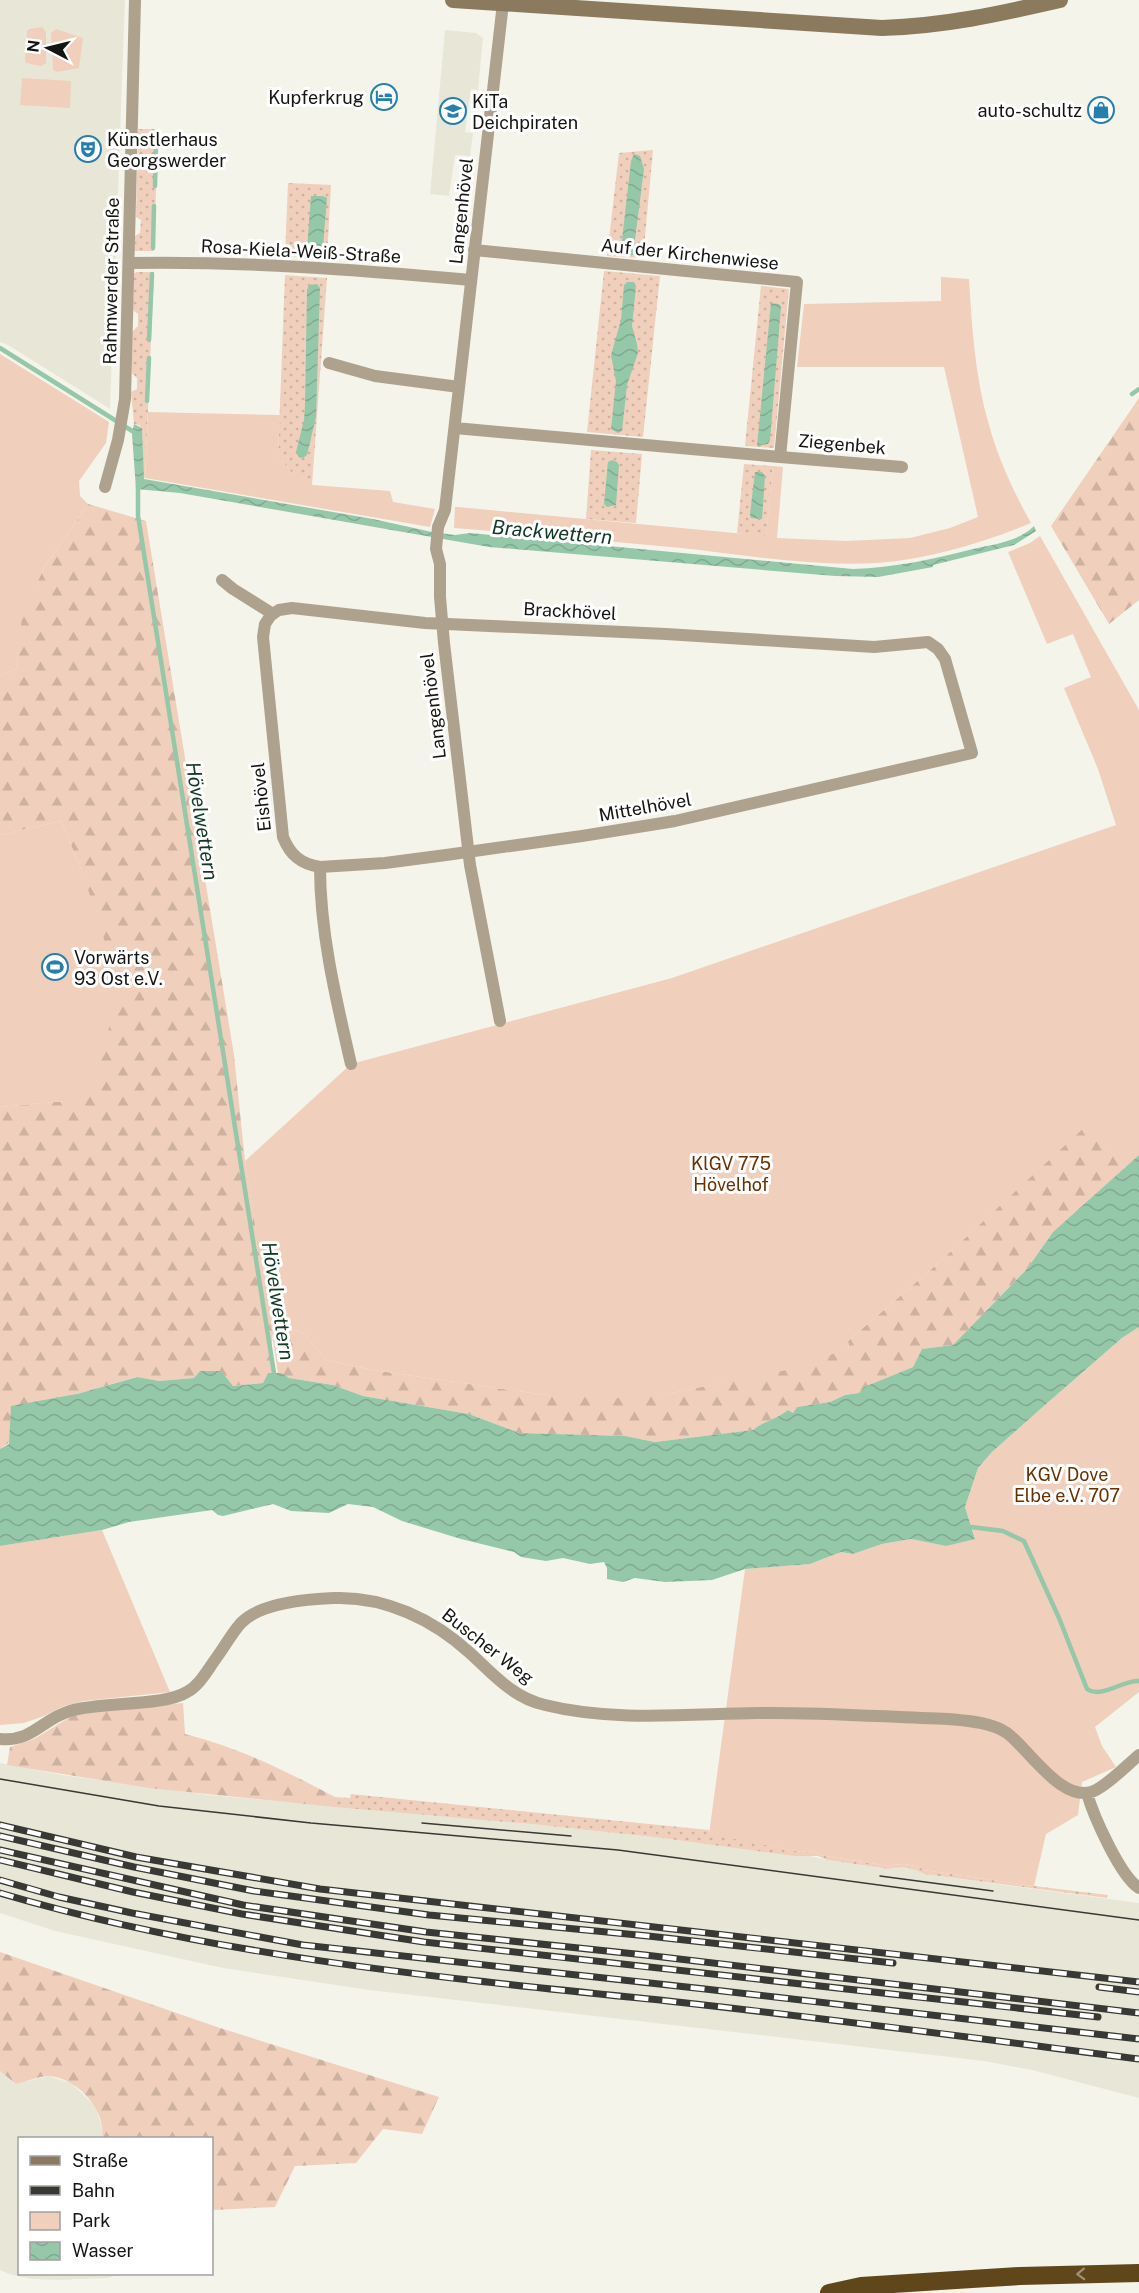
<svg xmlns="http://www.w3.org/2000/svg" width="1139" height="2293" font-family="'Public Sans',sans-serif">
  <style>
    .built { fill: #e8e7d7 }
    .grass { fill: url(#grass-dots) }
    .forest { fill: url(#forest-firs) }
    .green { fill: #f0cfbc }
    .water { fill: url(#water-waves) }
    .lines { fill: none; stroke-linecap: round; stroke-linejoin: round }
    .stream { stroke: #95c7a9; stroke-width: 4.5 }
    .street { stroke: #aea28e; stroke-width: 12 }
    .secondary { stroke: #8c7a5e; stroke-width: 16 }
    .highway { stroke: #5f461b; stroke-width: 18 }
    .tram { stroke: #383834; stroke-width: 1.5 }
    .rail-casing { stroke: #383834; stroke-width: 7 }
    .rail { stroke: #fff; stroke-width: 4.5; stroke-dasharray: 14; stroke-linecap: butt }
    .oneway { stroke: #9f9076 }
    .labels { text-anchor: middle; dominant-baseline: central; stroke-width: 6; stroke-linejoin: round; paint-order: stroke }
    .poi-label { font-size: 18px; fill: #151512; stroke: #fff; text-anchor: start }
    .street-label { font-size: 18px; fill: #151512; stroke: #fff }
    .park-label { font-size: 18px; fill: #6a3000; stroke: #fff }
    .water-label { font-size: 20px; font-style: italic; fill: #113a25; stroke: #fff }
  </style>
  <defs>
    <pattern id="grass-dots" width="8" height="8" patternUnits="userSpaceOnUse" patternTransform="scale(1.5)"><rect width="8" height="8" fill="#f0cfbc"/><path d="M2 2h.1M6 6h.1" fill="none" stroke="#cdb1a1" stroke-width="1.8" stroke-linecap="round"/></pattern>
    <pattern id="forest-firs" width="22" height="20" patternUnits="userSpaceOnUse" patternTransform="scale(1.5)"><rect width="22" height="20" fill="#f0cfbc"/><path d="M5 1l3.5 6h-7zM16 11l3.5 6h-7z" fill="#cdb1a1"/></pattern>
    <pattern id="water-waves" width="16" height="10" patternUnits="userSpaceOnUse" patternTransform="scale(1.5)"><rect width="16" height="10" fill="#95c7a9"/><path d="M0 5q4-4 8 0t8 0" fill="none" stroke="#80aa90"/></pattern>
  </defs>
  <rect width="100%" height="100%" fill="#f4f4eb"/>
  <path class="built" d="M0,0H125L110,409L8,345L0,342Z
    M445,30L476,33L483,38L478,90L471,89L465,132L473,133L470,156L455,155L449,196L430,194Z
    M0,1763L62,1775L209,1795L531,1824L662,1838L793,1856L806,1855L827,1860L889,1869L896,1867L918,1870L924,1874L1139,1903V2098L1032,2070L984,2061L369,1990L223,1968L55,1931L0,1913Z
    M0,2071L16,2084L48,2076L71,2083L95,2106L103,2130L102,2138H20V2274H118L108,2278L56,2280L31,2279L9,2274L0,2270Z"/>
  <path class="grass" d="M138,129H158L154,251H134L135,236L140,233L141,220L136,217L137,171L142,167V156L138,153Z
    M653,150L643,258L607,256L619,153Z
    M288,183L331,185L327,259L285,256Z
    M604,271L660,276L643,437L587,432Z
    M136,272H154L145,478L143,477L142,428L139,425L134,424L131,392L137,389V378L132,373V332L138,326V314L133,310L134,274Z
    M285,275L327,278L312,485L292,473L278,456Z
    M761,286L789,289L774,448L745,446Z
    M591,450L642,454L636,523L586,519Z
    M744,464L773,466L766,537L737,533Z
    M351,1794L709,1830V1833L801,1852L812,1851L825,1856L889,1866C899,1863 915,1864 924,1870L1034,1886L1108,1895L1107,1898L924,1874C915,1868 900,1866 889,1869L827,1860L818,1856H793L662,1838L531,1824L335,1807V1797L350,1798Z"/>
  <path class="forest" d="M1139,398V600L1109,624L1051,526Z
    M88,504L146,521L234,1055L245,1161L272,1329L284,1328L298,1331L306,1336L326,1360L373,1370L552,1396L667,1394L725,1382L849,1348L848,1341L936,1265L1087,1124L1125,1168L1053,1232L1027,1269L953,1345L922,1349L913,1367L864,1387L859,1393L845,1395L830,1402L797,1407L793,1413L788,1410C777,1419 764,1421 753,1430L655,1442L625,1436L519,1433L469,1414L363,1396L333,1385L289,1378L278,1373L272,1334V1373H268L263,1383L233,1386L200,1371L194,1378L159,1381L136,1377L77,1394L0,1449V1107L64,1101L83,874L61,821L0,835V676L16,669L21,616L44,568Z
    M183,1703L185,1734C238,1747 288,1772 335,1797V1807L149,1788L7,1765L10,1747L34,1739L77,1713Z
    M0,1952L217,2027L439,2097L422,2134L383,2129L356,2163L295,2166L275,2207L212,2210V2138H102C107,2111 77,2077 48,2076C39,2076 26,2082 16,2084L0,2071Z"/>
  <path class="green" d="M42,27L46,32V63L41,66L26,63L25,60L27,31L29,29Z
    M56,29L83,38L79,68L57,72L53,70L51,33Z
    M22,78L71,81L70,108L20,105Z
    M941,277L969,279C972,327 975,378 989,425C998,458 1014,493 1031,523C982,543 930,559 877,563C812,567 746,555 681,548C605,541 529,534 454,528L455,507H458L766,536L773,466L783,467L777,538L846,541L910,538L950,528L978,517L944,367H797L804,304L941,301Z
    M0,354L109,422L106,443L79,481L80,496L88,504L44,568L22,616L16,669L0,676Z
    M148,412L280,415L278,456L292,473L313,485L390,491L393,502L435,509L430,527L145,478Z
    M1040,536L1139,710V1155L1125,1168L1087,1125L936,1265L848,1341L849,1348L792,1369L667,1394L621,1398L552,1396L373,1370L326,1360L306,1336L298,1331L284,1328L271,1329L245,1161L351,1064L672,978L1116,825L1098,769L1064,688L1091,677L1073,634L1047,644L1008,552L1030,543Z
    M61,821L83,874L103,935L118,998L94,1078L64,1101L0,1107V835Z
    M1139,1327V1692L1095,1727L1102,1746L1116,1767L1082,1782L1078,1815L1046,1834L1034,1886L924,1870C915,1864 899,1863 889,1866L825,1856L812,1851L801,1852L709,1834L745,1569L810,1564L841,1552L853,1554L882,1544L911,1539L946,1546L975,1538L965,1507L978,1468L992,1452L1037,1412L1122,1338Z
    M102,1530L170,1692L84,1701L64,1706L44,1716L24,1723L0,1725V1546Z"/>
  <path class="water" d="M634,154L640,156L644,169L633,255L627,257L622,255L621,249L631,161Z
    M311,196H323L327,198L323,247L320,253L307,250Z
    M627,282H634L636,286L632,326L637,344L638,353L627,385L622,431L618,433L611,429L616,381L611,355L621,320L624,285Z
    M317,284L320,288L316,417L307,455L303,458L299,457L296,452L304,420L305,405L307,290L309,285Z
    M771,303L779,304L781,307L770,440L768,444L757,446Z
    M134,424L142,428L144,479L373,519L432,532L455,535L470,533L853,569C894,568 933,559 973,549C994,544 1018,542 1034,526L1036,531L1014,545L933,565V567L878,577L835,576L489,547L180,493L136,489L132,434Z
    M612,460L617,462L619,465L616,505L607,507L604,504L608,462Z
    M755,472H762L765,476L762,519L751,518L750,514Z
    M1139,1155V1327L1122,1338L1037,1412L992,1452L978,1468L965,1507L975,1539L946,1546L911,1539L882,1544L853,1554L841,1552L810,1564L745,1569L712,1580L665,1582L635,1578L623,1582L607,1579V1568L604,1562L590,1564L563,1558L546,1561L521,1557L514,1552L461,1539L402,1521L373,1507L348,1504L329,1513L291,1511L273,1504L223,1516L218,1515L212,1510L129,1522L102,1530L0,1546V1449L9,1444L11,1406L77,1394L137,1377L159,1381L194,1378L200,1371H221L233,1386L263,1383L268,1373H281L289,1378L333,1385L363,1396L469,1414L519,1433L625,1436L655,1442L753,1430C764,1421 777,1419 788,1410L793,1413L797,1407L830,1402L845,1395L859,1393L864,1387L913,1367L922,1349L953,1345L1027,1269L1053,1232Z"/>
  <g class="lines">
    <path class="stream" d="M155,186L156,145
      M153,248L154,206
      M149,340L152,274
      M0,348L137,434
      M1132,394L1139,389
      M147,401L149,358
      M138,484V516L274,1373
      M971,1527L1003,1531L1024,1541L1059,1618L1087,1689C1102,1699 1122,1680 1139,1681"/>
    <path class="street" d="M130,263C243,261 358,270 471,280
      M329,363L375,376L459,387
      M455,428L780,457L797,282L474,250
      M780,457L902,467
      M105,487L118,440L125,399L135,0
      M222,580L233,589L273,614
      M320,867L385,863L446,855L582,836L675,821L972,753L945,659L938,649L928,642L874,647L666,634L425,623L292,608L279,610L271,615L265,624L263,637L283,837C290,855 301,864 320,867C320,933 336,999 351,1064
      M500,1021L470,865L444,643L440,597V564L436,549L438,527L445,510L503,3
      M0,1739C33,1742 42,1719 70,1711C103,1701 162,1707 187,1692C200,1685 208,1669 217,1657C225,1646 232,1633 241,1623C260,1603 308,1599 334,1598C385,1596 434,1620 470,1653C493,1674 513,1698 545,1705C613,1722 688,1714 757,1713C820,1712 885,1717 948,1719C968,1721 990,1722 1007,1733C1029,1749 1064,1807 1096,1790C1111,1782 1126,1766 1139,1755
      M1087,1793C1093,1815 1120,1876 1139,1888"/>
    <path class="secondary" d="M453,0L882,28C945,26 999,14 1060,0"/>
    <path class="highway" d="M829,2293L861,2286L1020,2276L1139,2273"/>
    <path class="tram" d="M0,1779L159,1806L311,1823L618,1850L1139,1920
      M422,1823L571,1836
      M880,1876L993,1891"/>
    <defs>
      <path id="rail" d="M0,1825L136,1857L320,1889L1139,1982
        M0,1836L134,1867L254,1891L429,1915L648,1936L893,1963
        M0,1850L243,1905L426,1932L645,1955L1139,2013
        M0,1860L133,1892L242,1914L424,1942L1098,2017
        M0,1880L59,1897L132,1913L303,1945L705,1989L1139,2039
        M0,1893C217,1957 443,1978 668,2001C825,2018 982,2039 1139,2059
        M1099,1987L1139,1992"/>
    </defs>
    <use href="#rail" class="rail-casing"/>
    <use href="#rail" class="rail"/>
  </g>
  <defs><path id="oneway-chevron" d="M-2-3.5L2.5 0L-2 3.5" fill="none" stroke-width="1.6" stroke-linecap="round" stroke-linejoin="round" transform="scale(1.5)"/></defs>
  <use class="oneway" href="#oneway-chevron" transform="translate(1081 2274) rotate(178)"/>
  <defs>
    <symbol id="hotel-ring" viewBox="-11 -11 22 22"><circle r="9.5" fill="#fff" stroke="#267ead" stroke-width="1.5"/><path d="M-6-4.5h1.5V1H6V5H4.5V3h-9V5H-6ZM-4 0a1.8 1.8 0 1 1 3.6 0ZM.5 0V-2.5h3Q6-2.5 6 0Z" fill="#267ead"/></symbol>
    <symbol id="shop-ring" viewBox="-11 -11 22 22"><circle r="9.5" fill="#fff" stroke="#267ead" stroke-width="1.5"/><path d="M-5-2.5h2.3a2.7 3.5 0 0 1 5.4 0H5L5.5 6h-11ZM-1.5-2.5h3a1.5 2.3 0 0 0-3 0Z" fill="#267ead"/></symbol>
    <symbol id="school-ring" viewBox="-11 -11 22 22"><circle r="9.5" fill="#fff" stroke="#267ead" stroke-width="1.5"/><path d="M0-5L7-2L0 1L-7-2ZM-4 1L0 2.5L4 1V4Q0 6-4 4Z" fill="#267ead"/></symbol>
    <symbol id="theatre-ring" viewBox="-11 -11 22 22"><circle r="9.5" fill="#fff" stroke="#267ead" stroke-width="1.5"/><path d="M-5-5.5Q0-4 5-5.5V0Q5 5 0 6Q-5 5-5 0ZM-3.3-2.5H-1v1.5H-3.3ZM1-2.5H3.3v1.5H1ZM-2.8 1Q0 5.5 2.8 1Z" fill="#267ead"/></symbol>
    <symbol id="stadium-ring" viewBox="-11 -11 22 22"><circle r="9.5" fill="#fff" stroke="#267ead" stroke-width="1.5"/><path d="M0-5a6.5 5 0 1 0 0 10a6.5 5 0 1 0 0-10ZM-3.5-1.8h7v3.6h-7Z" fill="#267ead"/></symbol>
  </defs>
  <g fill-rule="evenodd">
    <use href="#hotel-ring" x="369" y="82" width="30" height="30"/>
    <use href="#shop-ring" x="1086" y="95" width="30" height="30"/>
    <use href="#school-ring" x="438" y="96" width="30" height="30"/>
    <use href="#theatre-ring" x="73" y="134" width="30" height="30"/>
    <use href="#stadium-ring" x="40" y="952" width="30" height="30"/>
  </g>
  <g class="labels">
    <g class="poi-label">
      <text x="364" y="97" text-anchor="end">Kupferkrug</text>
      <text x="472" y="101">KiTa<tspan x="472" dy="21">Deichpiraten</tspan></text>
      <text x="1082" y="110" text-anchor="end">auto-schultz</text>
      <text x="107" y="139">Künstlerhaus<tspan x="107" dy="21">Georgswerder</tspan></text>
      <text x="74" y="957">Vorwärts<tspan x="74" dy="21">93 Ost e.V.</tspan></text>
    </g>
    <g class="street-label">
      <text transform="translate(461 211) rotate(-84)">Langenhövel</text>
      <text transform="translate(301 251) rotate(3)">Rosa-Kiela-Weiß-Straße</text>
      <text transform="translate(690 254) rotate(6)">Auf der Kirchenwiese</text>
      <text transform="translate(111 281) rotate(-89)">Rahmwerder Straße</text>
      <text transform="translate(842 444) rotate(5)">Ziegenbek</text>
      <text transform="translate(570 611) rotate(3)">Brackhövel</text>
      <text transform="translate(433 706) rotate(-97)">Langenhövel</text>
      <text transform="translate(261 797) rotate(-96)">Eishövel</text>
      <text transform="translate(645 807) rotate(-10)">Mittelhövel</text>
      <text transform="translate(488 1646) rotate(38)">Buscher Weg</text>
    </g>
    <g class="park-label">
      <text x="731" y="1163">KlGV 775<tspan x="731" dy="21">Hövelhof</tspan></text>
      <text x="1067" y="1474">KGV Dove<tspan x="1067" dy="21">Elbe e.V. 707</tspan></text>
    </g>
    <g class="water-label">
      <text transform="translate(552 532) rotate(5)">Brackwettern</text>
      <text transform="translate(202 821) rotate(81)">Hövelwettern</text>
      <text transform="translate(278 1301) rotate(81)">Hövelwettern</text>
    </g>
  </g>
  <rect x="18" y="2137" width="195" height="138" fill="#ffffff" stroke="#a1a1a0" stroke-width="1.5"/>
  <rect x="30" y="2156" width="30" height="9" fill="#8c7a5e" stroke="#a1a1a0" stroke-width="1.5"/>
  <text x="72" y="2167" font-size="18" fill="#151512">Straße</text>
  <rect x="30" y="2186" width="30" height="9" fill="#383834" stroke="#a1a1a0" stroke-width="1.5"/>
  <text x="72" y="2197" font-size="18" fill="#151512">Bahn</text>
  <rect x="30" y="2212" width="30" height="18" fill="#f0cfbc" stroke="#a1a1a0" stroke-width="1.5"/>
  <text x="72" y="2227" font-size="18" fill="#151512">Park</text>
  <rect x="30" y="2242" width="30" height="18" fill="url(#water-waves)" stroke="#a1a1a0" stroke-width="1.5"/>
  <text x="72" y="2257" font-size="18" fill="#151512">Wasser</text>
  <g transform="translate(48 48) rotate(277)" stroke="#ffffff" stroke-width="4.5" paint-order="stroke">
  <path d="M0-4.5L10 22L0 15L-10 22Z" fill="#151512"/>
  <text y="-9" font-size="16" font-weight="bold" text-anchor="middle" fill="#151512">N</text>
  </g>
</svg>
